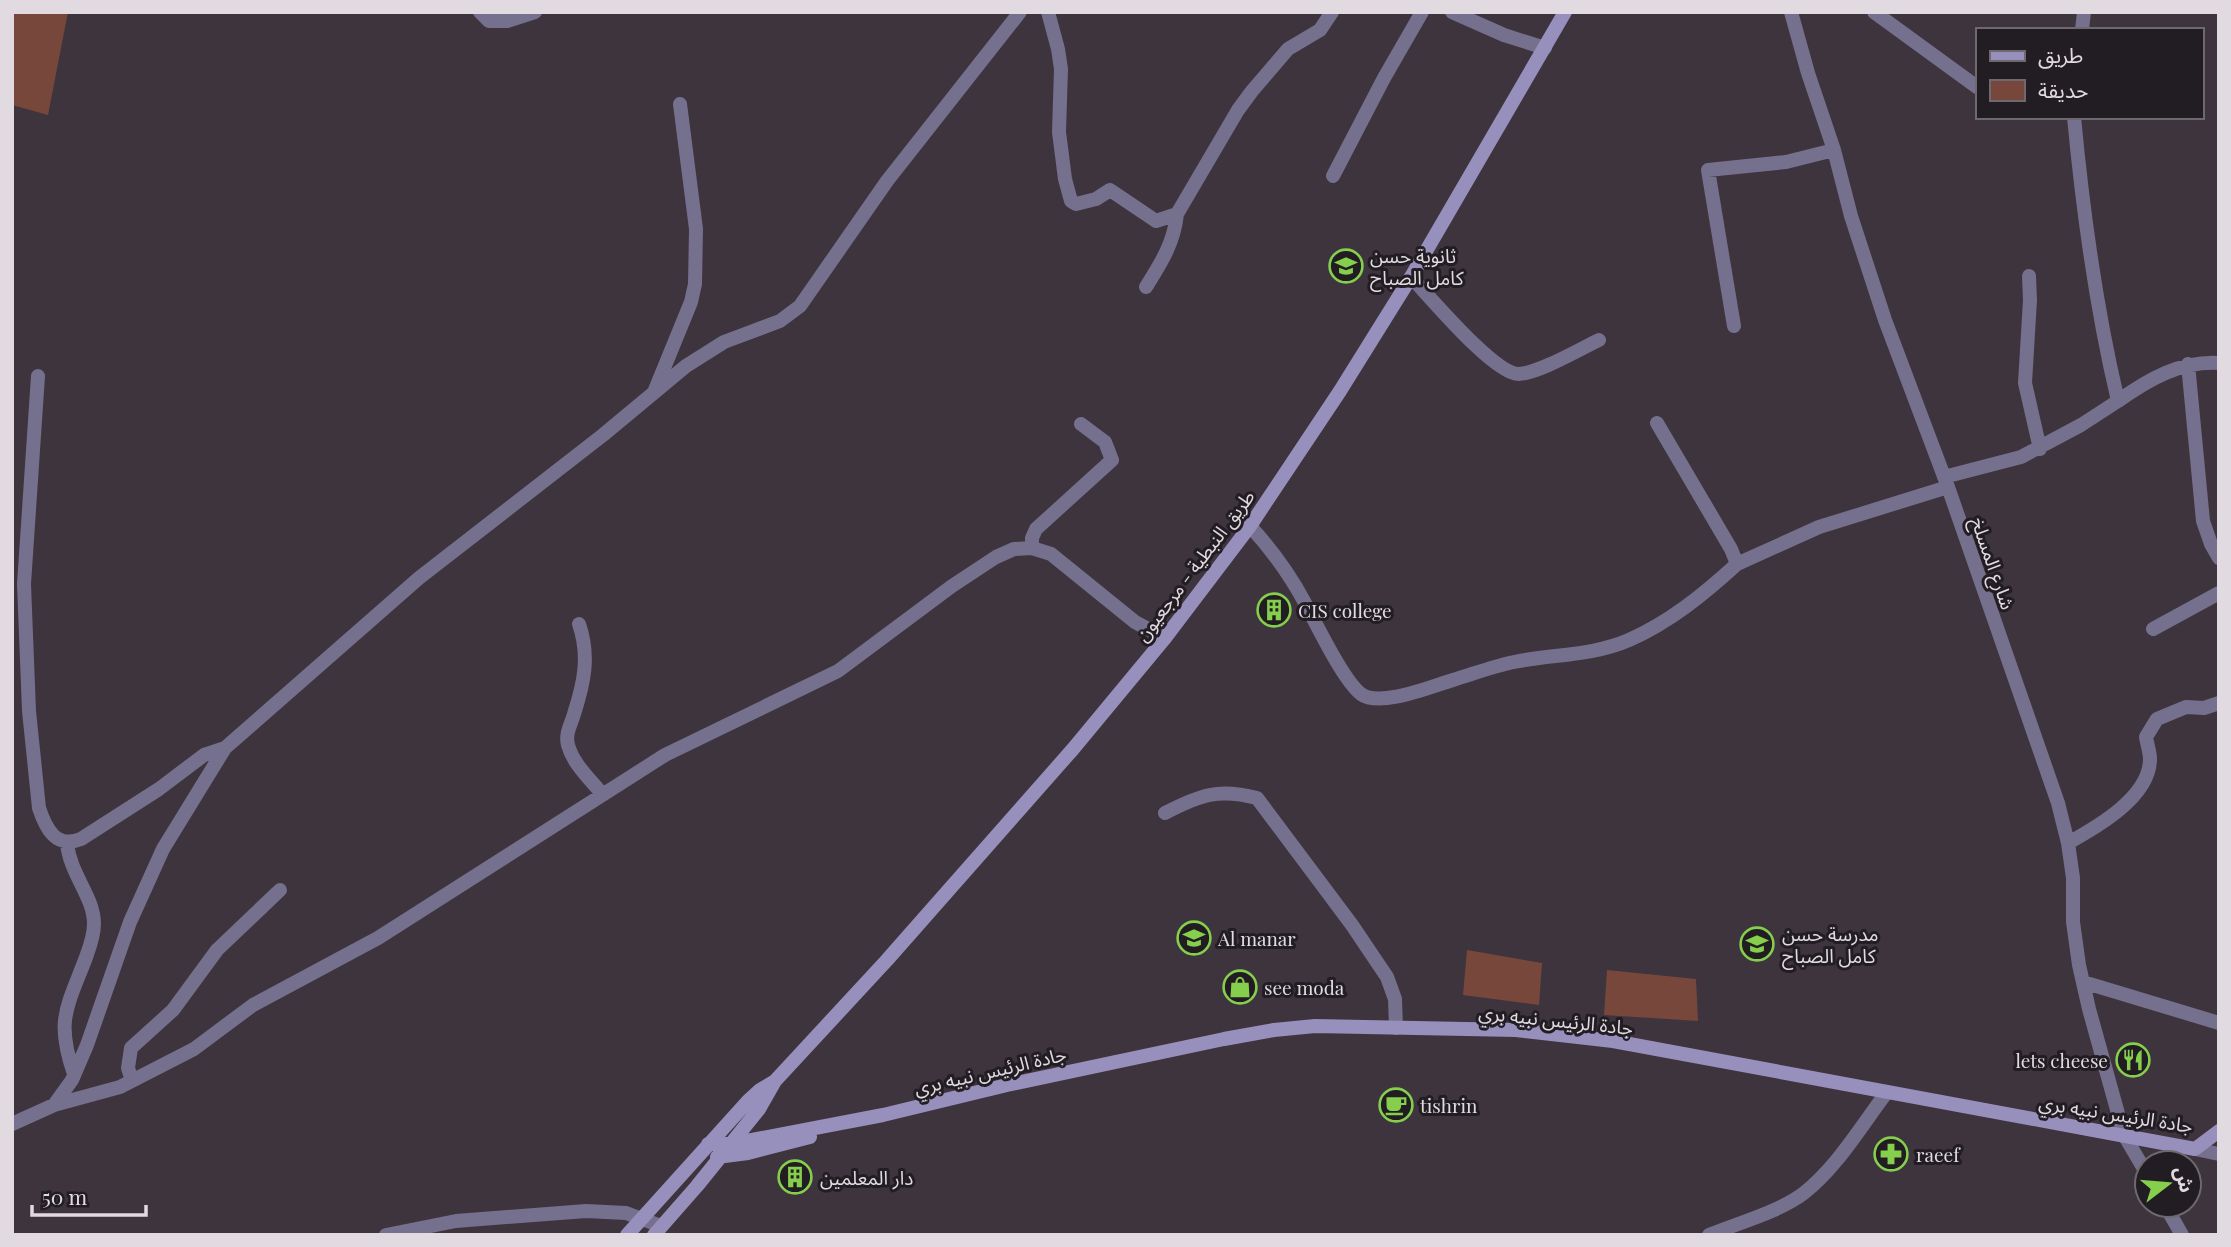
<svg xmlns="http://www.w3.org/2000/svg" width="2231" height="1247" font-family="'Playfair Display','Noto Sans Arabic',serif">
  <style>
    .green { fill: #78473c }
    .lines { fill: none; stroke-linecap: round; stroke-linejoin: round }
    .minor { stroke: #75708d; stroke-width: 14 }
    .tertiary { stroke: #75708d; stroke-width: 14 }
    .secondary { stroke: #978fbc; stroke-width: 14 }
    .labels { text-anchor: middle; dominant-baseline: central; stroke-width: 6; stroke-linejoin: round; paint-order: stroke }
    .poi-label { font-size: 19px; fill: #e1dbe1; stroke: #221d22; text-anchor: start }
    .street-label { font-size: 19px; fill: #e1dbe1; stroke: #221d22 }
  </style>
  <rect width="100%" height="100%" fill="#3d343d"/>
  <path class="green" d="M12,12H68L48,115L12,105Z
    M1467,950L1542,963L1539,1005L1463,995Z
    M1607,970L1696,979L1698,1021L1604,1015Z"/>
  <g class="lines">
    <path class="minor" d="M480,12L489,21H507L535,12
      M1048,12L1058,49L1061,69L1059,132L1065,179L1071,201L1076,204L1096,199L1110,190L1156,221L1177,214L1238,110L1252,91L1288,49L1320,30L1332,12
      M1452,12L1504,35L1545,48
      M1791,12L1808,73L1834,150L1851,216L1885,320L1948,487L2058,803L2068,843L2073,878V922L2079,965L2089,1009L2124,1135L2147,1174
      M1874,12L1977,87
      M2082,30L2084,12
      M1333,176L1384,78L1422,12
      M2029,276L2030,300L2025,383L2040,449
      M1411,277C1430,297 1495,375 1519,374C1539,373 1580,349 1599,340
      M1146,287C1161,263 1174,243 1177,214
      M1734,326L1708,170L1786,162L1834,150
      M2188,364L2203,521L2211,544L2219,558
      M38,376L24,584L29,711L39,808C46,829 56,849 81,839L159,789L204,755L225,748
      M655,390L691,302L695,284L696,229L680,104
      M2118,401C2149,379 2180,361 2219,363
      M1657,423L1731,549L1737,564L1819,527L1948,487
      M1944,477L2021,457L2081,425L2118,401C2096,308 2083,213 2074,117
      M1250,526C1272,550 1290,575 1305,603C1317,625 1343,680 1361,694C1380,708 1432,686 1453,680C1473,674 1494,666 1514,662C1553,654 1592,656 1629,640C1670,622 1704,594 1737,564
      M1032,548V538L1036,529L1112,460L1105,442L1081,424
      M579,624C590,656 584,683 574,714C571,725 565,733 568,745C573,764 590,779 602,794
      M2153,629L2219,593
      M1165,813C1200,795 1218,788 1257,798L1352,925L1387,977L1395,999L1396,1028
      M67,843C70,875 94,896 94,924C94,937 89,949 85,960C66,1009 56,1022 74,1074
      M2068,843C2097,827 2150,797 2150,759C2150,752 2147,744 2146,737L2157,719L2186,707L2204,708L2219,703
      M2083,982L2219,1023
      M132,1081L128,1068L131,1048L173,1010L217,950L280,890
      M54,1105L72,1080L87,1045L130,922L163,849L225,748L419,578L603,435L686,366L724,342L780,321L800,306L887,181L1020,12
      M12,1124L54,1105L120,1087L194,1049L253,1005L378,938L665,755L838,671L952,586L996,557L1014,549L1032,548L1051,554L1135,622L1165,638
      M2165,1205L2182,1235
      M1709,1235C1738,1223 1779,1212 1804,1193C1838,1166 1861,1126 1887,1092"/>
    <path class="tertiary" d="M2195,1149L2219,1154
      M386,1235L456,1221L586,1211L626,1213L661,1226"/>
    <path class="secondary" d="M708,1144H731L883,1115L1007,1085L1224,1039L1274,1030L1315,1026L1516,1030L1613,1041L2195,1149L2219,1131
      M717,1157L748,1153L810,1137
      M627,1235L748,1101L760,1090L775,1081
      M654,1235L697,1186L759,1109L775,1081L887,960L1073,749L1165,638L1250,526L1340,391L1411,277L1565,12"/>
  </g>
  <defs>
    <symbol id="school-ring" viewBox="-11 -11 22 22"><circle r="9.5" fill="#221d22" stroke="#85cf4c" stroke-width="1.5"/><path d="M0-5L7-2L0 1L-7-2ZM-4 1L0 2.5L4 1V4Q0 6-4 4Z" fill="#85cf4c"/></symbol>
    <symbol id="building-ring" viewBox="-11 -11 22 22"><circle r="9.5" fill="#221d22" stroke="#85cf4c" stroke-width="1.5"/><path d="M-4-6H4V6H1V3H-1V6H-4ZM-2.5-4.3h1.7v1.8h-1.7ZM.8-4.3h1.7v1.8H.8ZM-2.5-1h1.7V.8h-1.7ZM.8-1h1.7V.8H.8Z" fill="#85cf4c"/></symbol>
    <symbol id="university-ring" viewBox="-11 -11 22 22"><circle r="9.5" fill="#221d22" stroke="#85cf4c" stroke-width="1.5"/><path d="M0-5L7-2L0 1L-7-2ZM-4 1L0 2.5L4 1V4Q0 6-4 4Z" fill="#85cf4c"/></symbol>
    <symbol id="shop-ring" viewBox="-11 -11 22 22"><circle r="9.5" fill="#221d22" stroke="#85cf4c" stroke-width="1.5"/><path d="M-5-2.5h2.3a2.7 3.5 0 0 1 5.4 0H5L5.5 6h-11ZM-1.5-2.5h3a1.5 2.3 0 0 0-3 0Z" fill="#85cf4c"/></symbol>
    <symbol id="restaurant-ring" viewBox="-11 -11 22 22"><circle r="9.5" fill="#221d22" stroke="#85cf4c" stroke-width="1.5"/><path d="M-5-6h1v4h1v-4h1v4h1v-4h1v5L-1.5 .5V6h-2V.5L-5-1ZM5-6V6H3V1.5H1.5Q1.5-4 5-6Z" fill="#85cf4c"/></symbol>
    <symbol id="cafe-ring" viewBox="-11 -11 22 22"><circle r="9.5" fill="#221d22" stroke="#85cf4c" stroke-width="1.5"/><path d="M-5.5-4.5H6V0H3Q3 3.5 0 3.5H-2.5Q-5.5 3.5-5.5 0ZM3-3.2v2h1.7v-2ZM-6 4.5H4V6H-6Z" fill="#85cf4c"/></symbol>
    <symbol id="pharmacy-ring" viewBox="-11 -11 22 22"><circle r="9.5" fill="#221d22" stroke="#85cf4c" stroke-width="1.5"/><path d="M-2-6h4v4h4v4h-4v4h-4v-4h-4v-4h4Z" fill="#85cf4c"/></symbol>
  </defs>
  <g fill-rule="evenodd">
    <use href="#school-ring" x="1327" y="247" width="38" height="38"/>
    <use href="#building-ring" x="1255" y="591" width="38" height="38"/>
    <use href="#university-ring" x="1175" y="919" width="38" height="38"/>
    <use href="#school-ring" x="1738" y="925" width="38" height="38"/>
    <use href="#shop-ring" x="1221" y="968" width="38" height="38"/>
    <use href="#restaurant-ring" x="2114" y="1041" width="38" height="38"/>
    <use href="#cafe-ring" x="1377" y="1086" width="38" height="38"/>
    <use href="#pharmacy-ring" x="1872" y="1135" width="38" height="38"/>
    <use href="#building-ring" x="776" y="1158" width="38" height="38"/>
  </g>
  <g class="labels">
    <g class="poi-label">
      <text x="1370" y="255">ثانوية حسن<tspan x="1370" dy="22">كامل الصباح</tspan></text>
      <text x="1298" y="610">CIS college</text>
      <text x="1782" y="933">مدرسة حسن<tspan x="1782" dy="22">كامل الصباح</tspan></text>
      <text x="1218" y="938">Al manar</text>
      <text x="1264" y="987">see moda</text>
      <text x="2108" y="1060" text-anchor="end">lets cheese</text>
      <text x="1420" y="1105">tishrin</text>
      <text x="1916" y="1154">raeef</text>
      <text x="820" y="1177">دار المعلمين</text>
    </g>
    <g class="street-label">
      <text transform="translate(1994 563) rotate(71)">شارع المسلخ</text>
      <text transform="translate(1194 565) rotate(-53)">طريق النبطية - مرجعيون</text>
      <text transform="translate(1556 1019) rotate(6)">جادة الرئيس نبيه بري</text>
      <text transform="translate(990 1070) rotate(-13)">جادة الرئيس نبيه بري</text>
      <text transform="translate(2116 1113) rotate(9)">جادة الرئيس نبيه بري</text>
    </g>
  </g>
  <rect width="2231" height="1247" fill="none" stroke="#e1dbe1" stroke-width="28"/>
  <rect x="1976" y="28" width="228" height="91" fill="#221d22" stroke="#6e696e" stroke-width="2"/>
  <rect x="1990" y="51" width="35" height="10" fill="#978fbc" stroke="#6e696e" stroke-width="2"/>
  <text x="2038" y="63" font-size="21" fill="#e1dbe1">طريق</text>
  <rect x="1990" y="80" width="35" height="21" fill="#78473c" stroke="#6e696e" stroke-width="2"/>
  <text x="2038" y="98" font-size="21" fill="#e1dbe1">حديقة</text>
  <g transform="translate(2168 1184) rotate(74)"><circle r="33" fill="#221d22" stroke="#6e696e" stroke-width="2"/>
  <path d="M0-5L12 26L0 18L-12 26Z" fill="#85cf4c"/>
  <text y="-10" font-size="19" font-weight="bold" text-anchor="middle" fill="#e1dbe1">ش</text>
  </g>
  <path d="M32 1205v10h114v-10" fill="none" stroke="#e1dbe1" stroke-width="3.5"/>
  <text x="42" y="1205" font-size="21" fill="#e1dbe1" stroke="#221d22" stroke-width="5" paint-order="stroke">50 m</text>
</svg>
